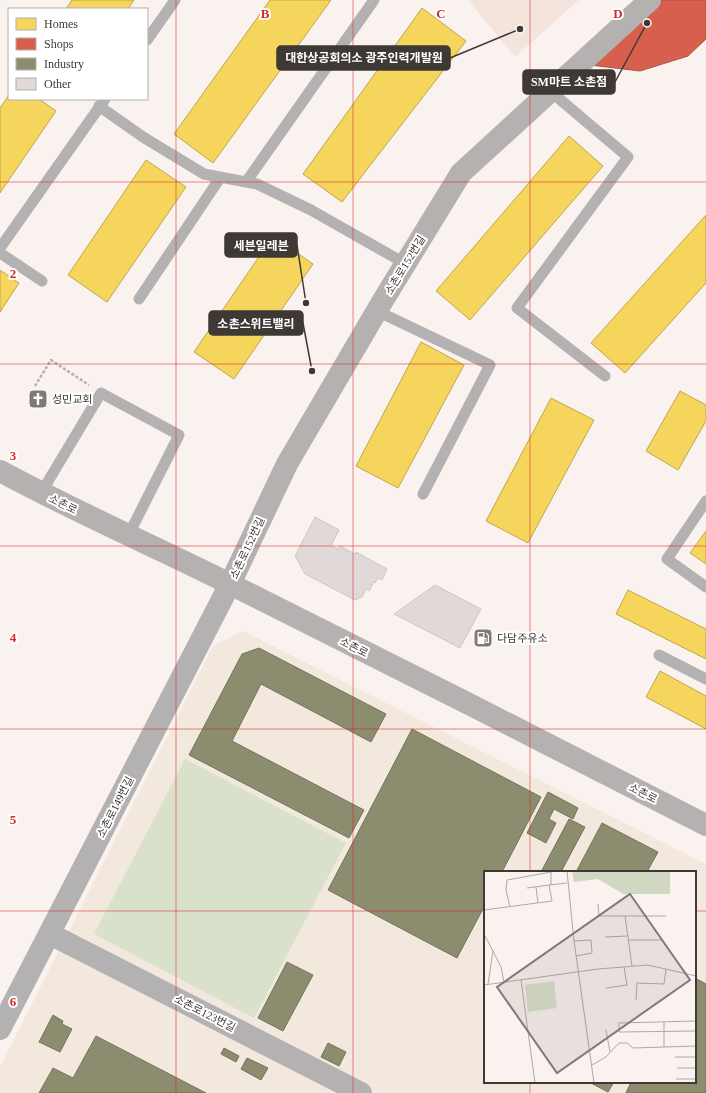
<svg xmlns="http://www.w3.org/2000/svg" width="706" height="1093" font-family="'Times New Roman','Noto Sans KR',serif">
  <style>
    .industrial { fill: #f3e8dd; fill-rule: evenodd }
    .built { fill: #f4e5dc }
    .green { fill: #dae1cb }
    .homes { fill: #f6d55c; stroke: #bfa650 }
    .shops { fill: #d6604d; stroke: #a95446 }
    .industry { fill: #8c8c6e; stroke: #75735d }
    .building { fill: #e0d9d7; stroke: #cfc8c5 }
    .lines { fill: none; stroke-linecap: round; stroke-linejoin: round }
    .path { stroke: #b4b1b1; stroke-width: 2.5; stroke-dasharray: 3 2; stroke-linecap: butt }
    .lane { stroke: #b4b1b2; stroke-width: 11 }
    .street { stroke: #b4b1b2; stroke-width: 22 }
    .secondary { stroke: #b4b1b0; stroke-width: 22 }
    .grid { fill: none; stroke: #d62828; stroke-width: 1; stroke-opacity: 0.55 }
    .labels { text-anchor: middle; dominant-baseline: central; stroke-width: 4; stroke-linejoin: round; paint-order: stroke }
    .street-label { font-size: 11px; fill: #3f3935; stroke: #fff }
    .poi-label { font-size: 11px; fill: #3f3935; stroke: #fff; text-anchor: start }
    .inset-road { fill: none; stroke: #afa8a4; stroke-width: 1 }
    .view { fill: #807a76; fill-opacity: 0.15; stroke: #807a76; stroke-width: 2 }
    .inset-edge { fill: none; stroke: #3f3935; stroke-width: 2 }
    .grid-label { font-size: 13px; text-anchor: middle; font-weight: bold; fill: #d62828; stroke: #fff; stroke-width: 4; stroke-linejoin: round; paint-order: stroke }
    .leader { fill: none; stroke: #3f3935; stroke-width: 1.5 }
    .callout-dot { fill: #3f3935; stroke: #fff; stroke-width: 1.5 }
    .callout { fill: #3f3935; stroke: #3f3935; stroke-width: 1.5 }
    .callout-label { font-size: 12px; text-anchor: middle; font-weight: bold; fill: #fff }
  </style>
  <rect width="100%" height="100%" fill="#faf2ee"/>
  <path class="industrial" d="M243,631L706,864V1093H0V1067L213,646ZM485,872H695V1082H485Z"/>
  <path class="built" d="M468,0H579L515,57Z"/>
  <path class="green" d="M185,759L346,843L254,1018L94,934Z"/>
  <path class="homes" d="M72,0H134L128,9H66Z
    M270,0H331L213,163L174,134Z
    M422,8L466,41L342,202L303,174Z
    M9,95V99H39L56,111L0,193V108Z
    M569,136L603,166L470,320L436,291Z
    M146,160L186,187L107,302L68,275Z
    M706,215V283L625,373L591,343Z
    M273,236L313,264L234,379L194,352Z
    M0,270L19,283L0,312Z
    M421,342L464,365L398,488L356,466Z
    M680,391L706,405V421L678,470L646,451Z
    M551,398L594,420L528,543L486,521Z
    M706,531V564L690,553Z
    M628,590L706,629V659L616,614Z
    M660,671L706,696V729L646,697Z"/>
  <path class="shops" d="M662,0H706V39L688,56L640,71L590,65Z"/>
  <path class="industry" d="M259,648L386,714L371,742L261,684L232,741L364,810L349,838L189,755L242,654Z
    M412,729L541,797L502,872H485V905L457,958L328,890Z
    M548,792L578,808L573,819L554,809L549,819L556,823L546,843L527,833Z
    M569,819L585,827L561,872H541Z
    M602,823L658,852L647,872H576Z
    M287,962L313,975L283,1031L258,1018Z
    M695,978L706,984V1093H626L631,1082H695Z
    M53,1015L63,1021L62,1024L72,1029L60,1052L39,1042Z
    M96,1036L206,1093H39L53,1068L73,1078Z
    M328,1043L346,1052L339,1066L321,1057Z
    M224,1048L239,1056L236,1062L221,1054Z
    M247,1058L268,1068L261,1080L241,1069Z
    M589,1082H614L608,1092Z"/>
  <path class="building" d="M315,517L339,530L331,546L338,549L340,546L355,554L356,552L387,569L382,580L378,578L375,583L374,582L369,591L366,589L362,597L355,600L305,574L295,556Z
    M435,585L481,609L460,648L394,614Z"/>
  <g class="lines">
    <path class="path" d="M35,386L51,360L89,385"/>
    <path class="lane" d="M147,40L175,0
      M550,91L628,157L517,308L605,376
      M99,106L143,137L204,174L257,184L311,210L406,264
      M246,182L374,0
      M0,248L105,99
      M0,253L42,281
      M139,299L220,178
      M377,311L490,365L423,494
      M41,493L101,393L179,435L128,536
      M706,501L667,559L706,587
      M659,655L706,679"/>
    <path class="street" d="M50,934L361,1093
      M0,1029L230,584"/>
    <path class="secondary" d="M0,471C76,512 154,546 232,585C390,664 549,744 706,825
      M230,584L287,464L382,302L461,173L650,0"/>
  </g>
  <path class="grid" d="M176,0V1093M353,0V1093M530,0V872M0,182H706M0,364H706M0,546H706M0,729H706M0,911H485M695,911H706M530,1082V1093"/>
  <defs>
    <symbol id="church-square" viewBox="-11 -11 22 22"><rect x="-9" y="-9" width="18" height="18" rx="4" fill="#807a76" stroke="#fff"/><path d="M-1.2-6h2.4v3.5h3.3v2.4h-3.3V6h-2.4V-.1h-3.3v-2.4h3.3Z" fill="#fff"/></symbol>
    <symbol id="fuel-square" viewBox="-11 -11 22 22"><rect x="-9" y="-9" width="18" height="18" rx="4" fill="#807a76" stroke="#fff"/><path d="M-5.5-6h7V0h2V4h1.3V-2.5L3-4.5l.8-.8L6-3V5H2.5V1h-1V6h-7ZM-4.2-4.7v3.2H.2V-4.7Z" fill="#fff"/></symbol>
  </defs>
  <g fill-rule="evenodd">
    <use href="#church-square" x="27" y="388" width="22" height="22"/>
    <use href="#fuel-square" x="472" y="627" width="22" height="22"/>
  </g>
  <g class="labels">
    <g class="street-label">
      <text transform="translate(405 265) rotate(-59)">소촌로152번길</text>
      <text transform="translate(63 504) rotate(26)">소촌로</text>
      <text transform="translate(247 548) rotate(-65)">소촌로152번길</text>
      <text transform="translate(354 647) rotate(27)">소촌로</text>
      <text transform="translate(643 793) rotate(27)">소촌로</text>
      <text transform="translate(115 807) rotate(-63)">소촌로149번길</text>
      <text transform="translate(205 1013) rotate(27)">소촌로123번길</text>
    </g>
    <g class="poi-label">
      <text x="52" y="399">성민교회</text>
      <text x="497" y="638">다담주유소</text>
    </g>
  </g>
  <g transform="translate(484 871)">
    <rect width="212" height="212" fill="#faf2ee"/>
    <path d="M70,110L73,137L44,141L41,114Z" fill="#dae1cb"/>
    <path d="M88,0H186V23H139L114,8L90,11Z" fill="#d1d8c2"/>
    <path class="inset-road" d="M83,0L90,70L110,212M52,16L54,32M43,17L65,14M114,33L115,45H182M26,36L22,19L23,9L67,1V14M0,39L68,30L65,14L83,12M141,45L148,95M0,63L9,80M121,66L143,65M145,69H179M90,70L107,69L108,82L92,85M37,109L51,212M4,113L9,80L17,96L20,111M0,114L114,98L164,94L212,105M122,117L143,114L140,96M152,129L153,112L180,113L182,98M212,150L135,152V161L212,160M180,151V176M122,159L126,181M191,186H212M108,194L122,186L135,172H143L149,177L212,175M193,197H212M192,208H212"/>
    <path class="view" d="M146,23L206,109L73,202L13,116Z"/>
    <rect width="212" height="212" class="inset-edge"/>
  </g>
  <g class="grid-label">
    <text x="265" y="18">B</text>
    <text x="441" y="18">C</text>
    <text x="618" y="18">D</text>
    <text x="13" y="278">2</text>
    <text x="13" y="460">3</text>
    <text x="13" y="642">4</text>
    <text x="13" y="824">5</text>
    <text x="13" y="1006">6</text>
  </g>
  <path class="leader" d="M520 29L450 58M647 23L615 82M306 303L297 245M312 371L303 323"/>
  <g class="callout-dot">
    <circle cx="520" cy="29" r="4"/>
    <circle cx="647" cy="23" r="4"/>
    <circle cx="306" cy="303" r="4"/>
    <circle cx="312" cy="371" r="4"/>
  </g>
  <g class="callout">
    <rect x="277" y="46" width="173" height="24" rx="4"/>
    <rect x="523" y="70" width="92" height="24" rx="4"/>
    <rect x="225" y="233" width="72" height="24" rx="4"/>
    <rect x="209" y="311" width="94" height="24" rx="4"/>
  </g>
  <g class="callout-label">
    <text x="364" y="62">대한상공회의소 광주인력개발원</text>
    <text x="569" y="86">SM마트 소촌점</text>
    <text x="261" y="250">세븐일레븐</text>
    <text x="256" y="328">소촌스위트밸리</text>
  </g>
  <rect x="8" y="8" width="140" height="92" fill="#ffffff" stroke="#b2b0ae"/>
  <rect x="16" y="18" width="20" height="12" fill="#f6d55c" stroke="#b2b0ae"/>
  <text x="44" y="28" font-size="12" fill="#3f3935">Homes</text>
  <rect x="16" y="38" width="20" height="12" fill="#d6604d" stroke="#b2b0ae"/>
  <text x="44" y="48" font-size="12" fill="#3f3935">Shops</text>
  <rect x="16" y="58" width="20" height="12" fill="#8c8c6e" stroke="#b2b0ae"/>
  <text x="44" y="68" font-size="12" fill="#3f3935">Industry</text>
  <rect x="16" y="78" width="20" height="12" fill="#e0d9d7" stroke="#b2b0ae"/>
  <text x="44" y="88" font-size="12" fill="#3f3935">Other</text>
</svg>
